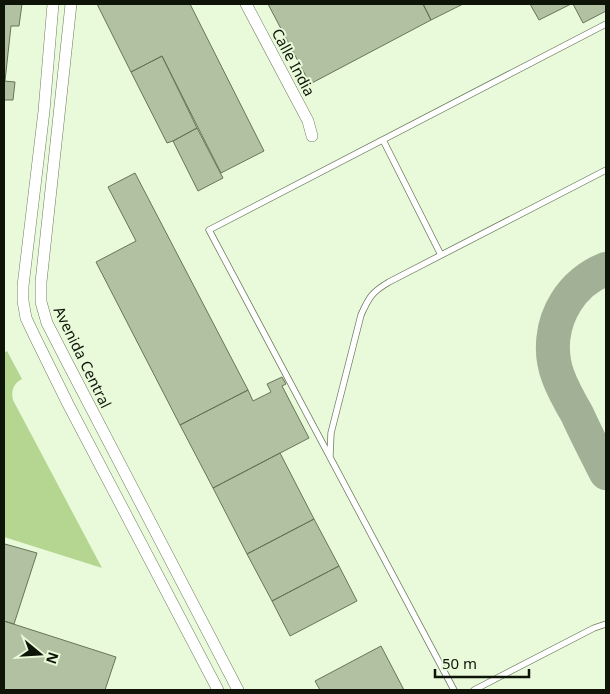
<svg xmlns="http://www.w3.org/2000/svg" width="610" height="694" font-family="'Noto Sans',sans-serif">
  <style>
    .green { fill: #b5d691 }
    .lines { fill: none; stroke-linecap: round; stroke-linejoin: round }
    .taxiway { stroke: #a2b096; stroke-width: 34 }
    .building { fill: #b1c1a2; stroke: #677559 }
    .service-casing { stroke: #6f7d61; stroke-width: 7 }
    .minor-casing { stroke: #6f7d61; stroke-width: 12 }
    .service { stroke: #fff; stroke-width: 5.5 }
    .minor { stroke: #fff; stroke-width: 11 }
    .labels { text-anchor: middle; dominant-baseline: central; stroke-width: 4; stroke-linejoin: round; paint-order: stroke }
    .street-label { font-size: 15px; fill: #0f1409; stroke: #e9fada }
  </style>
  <rect width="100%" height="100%" fill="#e9fada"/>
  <path class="green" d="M7,351L22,379C13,384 11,391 13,400L102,568L4,537V353Z"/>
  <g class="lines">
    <path class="taxiway" d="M606,269C590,275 575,287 566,302C552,324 549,352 558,376C563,390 570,402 577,414C586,434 596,453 606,473"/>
  </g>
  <path class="building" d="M4,4H22L19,26H11L5,81H4Z
    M97,4H190L264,151L221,173L162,56L131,72Z
    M268,4H423L431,20L310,84Z
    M423,4H463L431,20Z
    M530,4H571L539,20Z
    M573,4H606V11L583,23Z
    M162,56L197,128L173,141L167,143L131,72Z
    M4,81L15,82L13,100H4Z
    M197,128L223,178L198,191L173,141Z
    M135,173L248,390L180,425L96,262L136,241L108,187Z
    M282,377L286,384L282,386L309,438L213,488L180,425L248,390L253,401L271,392L267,384Z
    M280,453L314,519L247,554L213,488Z
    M314,519L339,566L272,601L247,554Z
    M5,544L37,553L14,624L4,621V547Z
    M339,566L357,601L290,636L272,601Z
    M4,621L116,657L105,690H4Z
    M381,646L404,690H320L315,681Z"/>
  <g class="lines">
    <defs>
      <path id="service" d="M383,140L441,255
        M330,456L331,433L361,315C369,297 372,292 389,282L606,170
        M454,690L209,230L606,24
        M474,690L594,628L606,624"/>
      <path id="minor" d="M53,4L44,111L23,286V301L26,318L35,337L68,404L218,690
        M71,4L41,282V302L47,323L67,362L238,690
        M246,4L308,121L312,136"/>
    </defs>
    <use href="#service" class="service-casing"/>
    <use href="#minor" class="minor-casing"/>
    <use href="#service" class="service"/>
    <use href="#minor" class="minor"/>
  </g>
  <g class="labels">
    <g class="street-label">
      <text transform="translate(294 62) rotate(62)">Calle India</text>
      <text transform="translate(83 357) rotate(64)">Avenida Central</text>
    </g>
  </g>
  <rect width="610" height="694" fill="none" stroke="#0f1409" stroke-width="10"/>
  <g transform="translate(40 654) rotate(108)" stroke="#e9fada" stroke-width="4" paint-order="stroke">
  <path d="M0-4L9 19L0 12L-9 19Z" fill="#0f1409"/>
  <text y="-8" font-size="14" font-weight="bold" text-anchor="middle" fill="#0f1409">N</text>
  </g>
  <path d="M435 669v8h94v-8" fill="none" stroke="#0f1409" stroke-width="2.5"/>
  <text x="442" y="669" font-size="15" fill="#0f1409" stroke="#e9fada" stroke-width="4" paint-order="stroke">50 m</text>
</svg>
